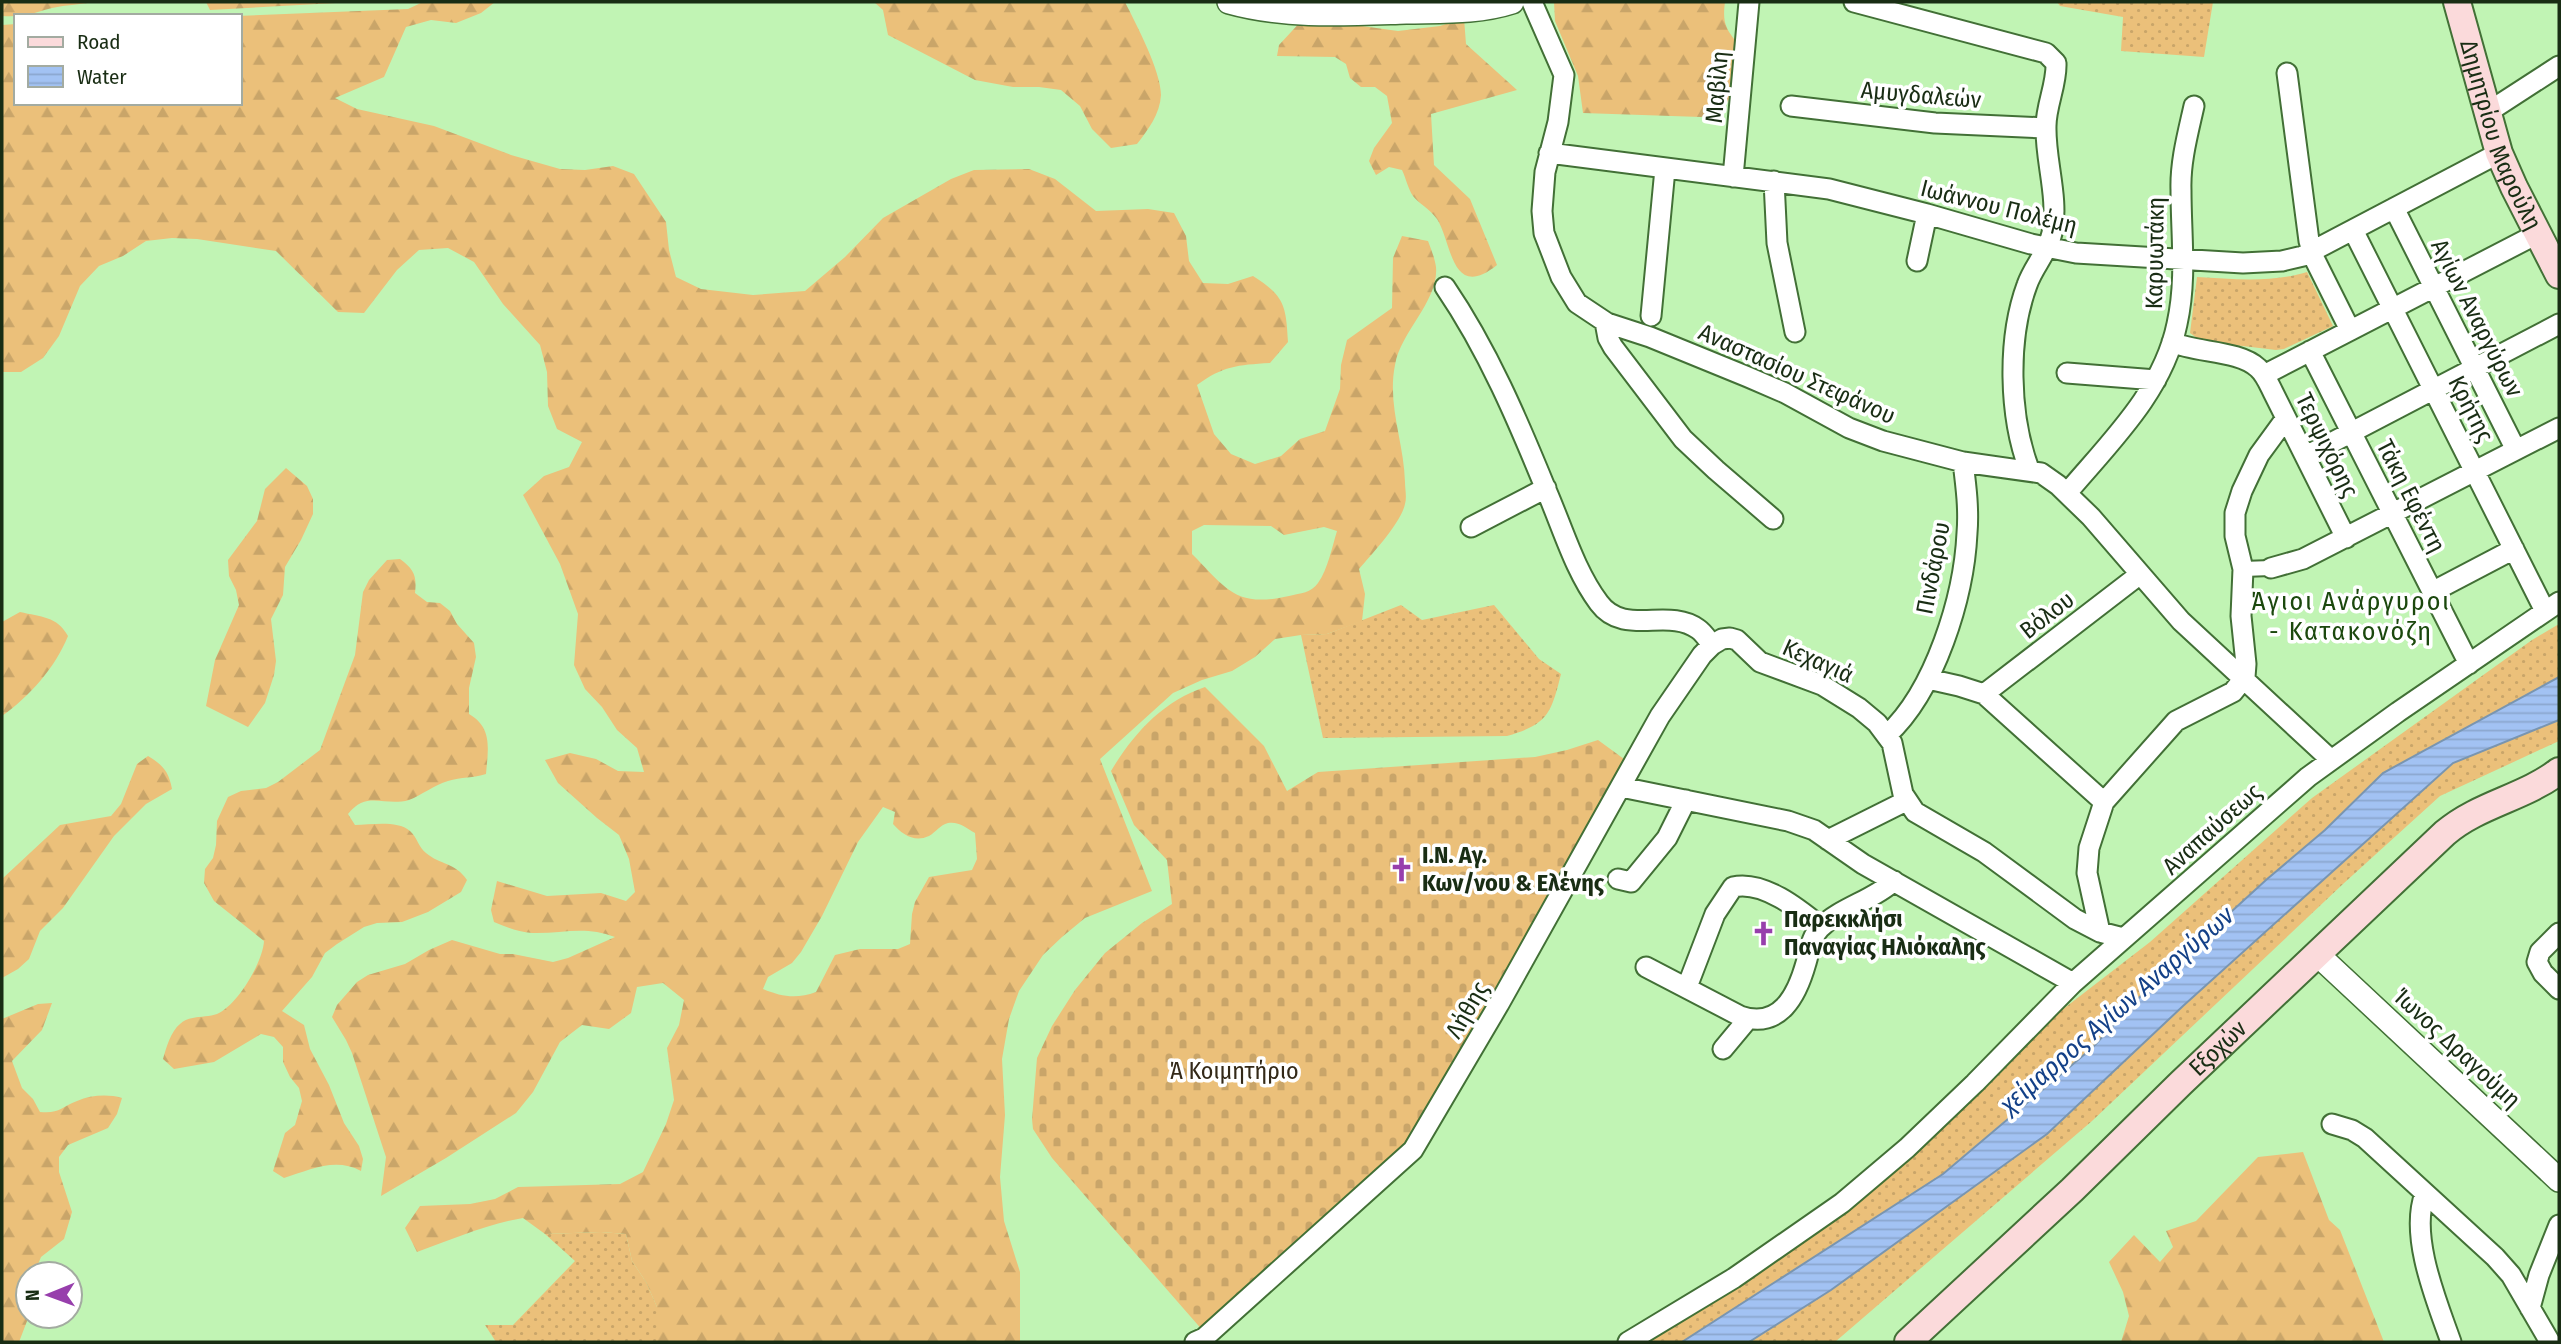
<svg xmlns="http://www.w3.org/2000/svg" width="2561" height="1344" font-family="'Fira Sans Condensed',sans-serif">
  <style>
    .grass { fill: url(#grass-dots) }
    .forest { fill: url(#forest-firs); fill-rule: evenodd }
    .cemetery { fill: url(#cemetery-stones) }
    .water { fill: url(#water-rules); stroke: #7995b0; stroke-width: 2 }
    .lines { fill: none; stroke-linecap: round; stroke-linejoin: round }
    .pedestrian-casing { stroke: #427036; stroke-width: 18 }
    .minor-casing { stroke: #427036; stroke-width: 23 }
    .tertiary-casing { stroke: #427036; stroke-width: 26 }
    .secondary-casing { stroke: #427036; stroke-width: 30 }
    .pedestrian { stroke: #fff; stroke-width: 14 }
    .minor { stroke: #fff; stroke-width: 19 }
    .tertiary { stroke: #fff; stroke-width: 23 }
    .secondary { stroke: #fbdadb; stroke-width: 26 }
    .labels { text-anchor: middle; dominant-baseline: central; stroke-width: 7; stroke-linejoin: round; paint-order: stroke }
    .street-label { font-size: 24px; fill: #192d14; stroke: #fff }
    .poi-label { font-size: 24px; font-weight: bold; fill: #192d14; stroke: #fff; text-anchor: start }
    .park-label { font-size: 24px; fill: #332918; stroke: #fff }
    .neighbourhood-label { font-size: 26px; letter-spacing: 2px; fill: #1b480d; stroke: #fff }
    .water-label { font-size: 26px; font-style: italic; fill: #134087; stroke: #fff }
  </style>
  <defs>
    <pattern id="grass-dots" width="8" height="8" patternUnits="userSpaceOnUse" patternTransform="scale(1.75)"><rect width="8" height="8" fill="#ebc07a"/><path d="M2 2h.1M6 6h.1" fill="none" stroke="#c9a569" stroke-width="1.8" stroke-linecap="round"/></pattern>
    <pattern id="forest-firs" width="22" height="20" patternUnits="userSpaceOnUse" patternTransform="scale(1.75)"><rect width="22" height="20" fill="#ebc07a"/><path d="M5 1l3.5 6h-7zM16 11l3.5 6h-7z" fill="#c9a569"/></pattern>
    <pattern id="cemetery-stones" width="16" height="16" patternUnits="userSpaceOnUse" patternTransform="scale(1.75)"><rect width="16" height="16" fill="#ebc07a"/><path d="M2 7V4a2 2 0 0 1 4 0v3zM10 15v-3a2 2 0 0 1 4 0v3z" fill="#c9a569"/></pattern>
    <pattern id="water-rules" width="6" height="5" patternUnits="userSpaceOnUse" patternTransform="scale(1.75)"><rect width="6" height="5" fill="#a2c2f3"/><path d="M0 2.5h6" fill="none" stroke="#8ba7cf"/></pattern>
  </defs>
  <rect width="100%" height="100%" fill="#c1f4b4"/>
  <path class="grass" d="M2057,2H2213L2204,57L2121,51L2123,17L2060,6Z
    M2307,272L2333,326L2284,349L2276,350L2201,341L2190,333L2197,277C2233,279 2272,283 2307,272Z
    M1401,605L1422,620L1494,605L1539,659L1561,674C1551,714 1548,724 1507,736L1323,738L1301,635L1327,634Z
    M2559,624V741L2440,796L2343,884L2092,1121L1835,1342H1642L1739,1284L2010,1061L2058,1013L2150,942L2312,798L2532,640Z
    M601,1232L626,1234L632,1261L646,1282L657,1307V1342H496L485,1325H513L575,1261L545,1234Z"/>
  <path class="forest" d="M2,2H97C82,4 66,5 52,8C30,14 24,17 2,16Z
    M206,2H354L210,10Z
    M423,2H495L481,13L456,23L431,20L406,27L384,77L335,98L357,109L434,126L511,155L560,169L585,170L613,166L634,174L666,222L669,250L676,277L701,289L753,295L805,291L845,257L883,218L951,179L974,170L1029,169L1055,179L1096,211L1148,209L1174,213L1186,236L1189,261L1203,283L1228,284L1253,276C1285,296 1286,306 1288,342L1270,363C1237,365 1223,366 1197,385L1214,434L1231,454L1255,464L1281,456L1300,439L1325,431L1340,389L1341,365L1347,340L1392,308L1393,258L1402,236L1428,241C1431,249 1435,259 1436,267C1439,301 1401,331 1395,365C1387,405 1404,442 1405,482C1405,489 1407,497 1405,504C1401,523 1372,554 1359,569L1365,594L1362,621L1327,634L1301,635L1275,639L1255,657L1232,671L1202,680L1173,693L1100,759L1152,891L1085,918L1062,937L1043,955L1019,991L1009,1019L1002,1059L1005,1115L1000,1177L1004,1221L1020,1272V1342H657V1307L646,1282L632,1261L626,1234L601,1232L545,1234L523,1218C487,1224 451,1240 417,1252L405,1228L420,1206L470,1204L495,1199L518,1187L620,1184L643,1172L666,1124L674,1100L667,1048L679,1025L684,1000L663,983L637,987L631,1013L609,1029L582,1025L560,1042L533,1092L516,1113L446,1158L381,1196L386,1157L382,1145L352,1053L346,1040L332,1017L337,1005L357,982L368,975L405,964L429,950L452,940L500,954H513L553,962L568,958L615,937C584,925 562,934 532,933C518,932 506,927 494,922L491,910L497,881L547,896L601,893L626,901L635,892L629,859L619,835L597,818L558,783L545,760L570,753L596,759L618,771L644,772L637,748L617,730L602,707L585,689L574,665L578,614L560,564L523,495L544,476L569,467L582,442L557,429L548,406L547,372L540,345L503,304L474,262L448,248L419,250L397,270L364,313L338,312L276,251L197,239L172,238L146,241L123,256L99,266L80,286L59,336L43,358L21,372H2V25L16,24V103H240V16H237L408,9ZM1204,525L1271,526L1284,535L1324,527L1337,531C1332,547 1328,569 1318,583C1311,593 1301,593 1289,596C1235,608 1227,589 1192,554V531ZM883,807L895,812L893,824C902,834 914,843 929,836C936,832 940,825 948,823C958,821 967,828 975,833L977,859L972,870L929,877L915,902L912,914L910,944L898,949H860L835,955L816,992C797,999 782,997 763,989L768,977L792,963L801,952L822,916L858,842Z
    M874,2H1125C1136,24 1161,71 1161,95C1160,114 1148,130 1137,144L1111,148L1092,129L1080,106L1061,90L1039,87H1013L975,80L888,35L883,10Z
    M1554,2H1725C1724,10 1723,20 1727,28C1730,35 1734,37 1737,45C1734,77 1740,111 1701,117L1583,113L1578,76L1555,21Z
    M1304,18L1398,31L1440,26L1464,18L1466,44L1517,90L1431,114L1434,165L1470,199L1497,265C1451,302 1452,242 1437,219C1429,208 1418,203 1413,196C1408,189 1406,178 1402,170L1389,167L1376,175L1369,161L1374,148L1392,123L1387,96L1375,87H1361L1350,78L1346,64L1335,57L1277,56L1279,45Z
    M286,468L307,486L313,499V514L301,540L285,567L283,595L271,619L276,661L274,675L265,703L248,727L206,706L215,660L239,605L236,590L229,576L228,560L257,521L265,489Z
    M400,559C414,569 417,576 415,593L427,602L440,603L450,611L457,624L474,643L476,657L469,688V714C493,728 488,749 486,774C474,778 461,777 448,781C434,785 422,795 409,800C384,807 367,790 348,814L355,825C371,825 397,820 410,831C417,837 419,848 426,853C440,865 455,862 467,880L461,892L428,912L402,922L377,923L364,927L337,944L325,953L312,977L282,1011L304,1025L310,1049L329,1085L344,1123L359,1146L363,1159L361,1171C335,1157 310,1170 284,1178L273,1171L285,1133L295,1125L302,1101L299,1088L290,1077L283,1062V1047L274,1037L261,1034L214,1062L174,1069L163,1059C166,1048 171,1031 180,1024C189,1015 206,1018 217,1014C237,1006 263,962 264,941L214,901L204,883L205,869L213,858L216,845L217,821L228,797L241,791L266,788L278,782L320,750L355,655L363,592L369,580L387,560Z
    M20,612C41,617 57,616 68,636C55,668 30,696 2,716V622Z
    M148,756C163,765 169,772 172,789L146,804L114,836L63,908L40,931L29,959L18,969L2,978V879L60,825L111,816L121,804L137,764Z
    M52,1003L42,1030L12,1061L22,1088L33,1099L40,1112C59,1114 61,1107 77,1101C91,1095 108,1094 122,1098L117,1114L108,1128L68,1145L59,1157V1172L72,1212L64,1239L41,1257L34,1274H28L29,1316L19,1342H2V1019L38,1004Z
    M2303,1152L2329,1220L2340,1230L2384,1342H2121L2129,1316L2123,1292L2109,1262L2134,1235L2160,1262L2173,1247L2166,1231L2196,1221L2258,1157Z"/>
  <path class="cemetery" d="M1205,687L1264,746L1287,791L1318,772L1535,757L1567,750L1598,740L1624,759L1468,1043L1403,1149L1204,1332L1052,1158L1033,1129L1032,1119L1037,1058L1052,1026L1075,990L1105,953L1142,923L1172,904L1167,860L1134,825L1111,771C1133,734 1163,701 1205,687Z"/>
  <path class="water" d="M2559,677V720L2453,763L2183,1006L2047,1134L1831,1290L1749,1342H1682L1943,1174L2092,1048L2150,986L2266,880L2325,830L2383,773Z"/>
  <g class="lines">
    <defs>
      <path id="pedestrian" d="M2243,569L2271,568"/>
      <path id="minor" d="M1532,2L1564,75L1558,122L1545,172L1542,211L1544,233L1561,277L1577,303L1607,323L1650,337L1748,377L1785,393L1849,428L1883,441L1963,462L2041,473L2058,485L2091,517L2181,621L2330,759
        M1854,2L2046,53L2056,63C2057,84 2046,105 2046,126C2045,161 2059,197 2052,233C2048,252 2033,267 2027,285C2007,339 2009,416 2029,469
        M2287,73L2309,241L2315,260L2350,330
        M1791,106L1935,123L2046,128
        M2488,112L2559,66
        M1549,153L1829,189L1927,214L2031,244L2076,253L2243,263L2282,261L2303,256L2499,153
        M1733,177L1749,2
        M1774,181L1777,243L1795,332
        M2394,208L2516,450
        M2353,230L2545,611
        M1917,261L1927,214
        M1445,287C1488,350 1518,421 1547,492C1563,529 1575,571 1599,603C1624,637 1668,607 1698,629C1704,633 1708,640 1712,645
        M1651,316L1665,169
        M1605,322L1608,338L1613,347L1683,439L1716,470L1773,519
        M2172,342C2196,353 2239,350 2258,368C2265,374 2269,384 2273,392L2346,538
        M2310,351L2469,664
        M2067,373L2156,380
        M2264,375L2537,234
        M2306,456L2559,324
        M2067,493C2110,442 2163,392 2177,324C2187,279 2181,236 2181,190C2180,162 2188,133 2194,106
        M1471,527L1546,488
        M2271,568L2303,559L2559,428
        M2432,592L2514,549
        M1928,679L1959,686L1984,694L2104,802
        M1984,694L2139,575
        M1887,735C1935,691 1964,597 1967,533C1969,509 1966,486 1963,462
        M1621,787L1788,821L1814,830L1863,864L2073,983
        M1828,840L1906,801
        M1618,879L1631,882L1667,838L1686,800
        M2100,932L2087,873L2089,848L2104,802L2176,721L2233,692L2245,677L2246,664L2241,616L2243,569L2235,536V513L2242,491L2259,455L2286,418
        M2559,933L2540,952L2537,962L2543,973L2559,989
        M1646,967L1740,1016C1780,1030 1797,995 1806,963C1810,950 1811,937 1820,928C1841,907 1872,901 1894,881
        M1687,987L1715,914L1733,887C1763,880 1799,909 1821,927
        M1723,1049L1748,1019
        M2332,1124L2352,1130L2365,1138L2495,1257L2511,1275L2550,1342
        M2425,1194C2409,1236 2437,1302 2451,1342
        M2530,1308L2539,1275L2559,1225
        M1195,1342L1204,1338L1413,1150L1499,1004L1660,716L1702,655L1712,645L1722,639L1730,638L1737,640L1760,662L1822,685L1859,708L1877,723L1892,743L1903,794L1915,812L1984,852L2075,919L2100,932L2123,938
        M1628,1342L1734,1278L1842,1203L1907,1148L1975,1083L2073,983L2308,777L2398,712L2559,602"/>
      <path id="tertiary" d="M1229,2C1286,18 1347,14 1406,12C1441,11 1478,13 1512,2
        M2318,955L2559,1180"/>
      <g id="secondary">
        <path id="s1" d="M2457,2L2499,153L2514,187L2559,275"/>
        <path id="s2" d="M1908,1342L2072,1190L2181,1083L2445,833C2479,804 2524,798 2559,771"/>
      </g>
    </defs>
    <use href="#pedestrian" class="pedestrian-casing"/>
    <use href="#minor" class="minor-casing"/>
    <use href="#tertiary" class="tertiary-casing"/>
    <use href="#secondary" class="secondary-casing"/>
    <use href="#pedestrian" class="pedestrian"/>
    <use href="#minor" class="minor"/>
    <use href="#tertiary" class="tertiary"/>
    <use href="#secondary" class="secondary"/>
  </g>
  <defs>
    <symbol id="church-bare" viewBox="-9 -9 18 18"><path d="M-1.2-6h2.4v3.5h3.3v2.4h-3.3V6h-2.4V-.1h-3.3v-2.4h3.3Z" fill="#973fac" stroke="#fff" stroke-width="2.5" paint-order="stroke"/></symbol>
  </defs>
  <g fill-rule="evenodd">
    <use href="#church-bare" x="1384" y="852" width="35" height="35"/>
    <use href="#church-bare" x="1746" y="916" width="35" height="35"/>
  </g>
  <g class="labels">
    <g class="street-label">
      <text transform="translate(1717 87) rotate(-85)">Μαβίλη</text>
      <text transform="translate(1921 95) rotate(5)">Αμυγδαλεών</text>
      <text stroke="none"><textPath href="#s1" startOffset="140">Δημητρίου Μαρούλη</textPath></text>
      <text transform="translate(1999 207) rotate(14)">Ιωάννου Πολέμη</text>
      <text transform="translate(2155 253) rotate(-89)">Καρυωτάκη</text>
      <text transform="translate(2477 318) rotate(63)">Αγίων Αναργύρων</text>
      <text transform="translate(1797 374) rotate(24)">Αναστασίου Στεφάνου</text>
      <text transform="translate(2471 409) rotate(63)">Κρήτης</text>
      <text transform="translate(2327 445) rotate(64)">Τερψιχόρης</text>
      <text transform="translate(2411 496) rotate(63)">Τάκη Εφέντη</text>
      <text transform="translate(1933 568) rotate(-79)">Πινδάρου</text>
      <text transform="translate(2047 615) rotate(-38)">Βόλου</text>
      <text transform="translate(1818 661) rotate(24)">Κεχαγιά</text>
      <text transform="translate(2212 829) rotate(-42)">Αναπαύσεως</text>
      <text transform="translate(1467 1010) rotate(-60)">Λήθης</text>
      <text transform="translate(2457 1048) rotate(43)">Ίωνος Δραγούμη</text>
      <text stroke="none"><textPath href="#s2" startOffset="427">Εξοχών</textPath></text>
    </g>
    <g class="poi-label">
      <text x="1422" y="855">Ι.Ν. Αγ.<tspan x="1422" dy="28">Κων/νου &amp; Ελένης</tspan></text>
      <text x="1784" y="919">Παρεκκλήσι<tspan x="1784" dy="28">Παναγίας Ηλιόκαλης</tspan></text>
    </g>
    <g class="park-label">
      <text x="1234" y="1071">Ά Κοιμητήριο</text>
    </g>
    <g class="neighbourhood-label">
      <text x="2351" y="601">Άγιοι Ανάργυροι<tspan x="2351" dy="30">- Κατακονόζη</tspan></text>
    </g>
    <g class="water-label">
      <text transform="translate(2117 1010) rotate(-41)">χείμαρρος Αγίων Αναργύρων</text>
    </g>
  </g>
  <rect width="2561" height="1344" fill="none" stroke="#192d14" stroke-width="7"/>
  <rect x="14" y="14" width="228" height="91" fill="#ffffff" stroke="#a3aba1" stroke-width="2"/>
  <rect x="28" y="37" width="35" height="10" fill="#fbdadb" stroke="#a3aba1" stroke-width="2"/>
  <text x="77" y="49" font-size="21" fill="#192d14">Road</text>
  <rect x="28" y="66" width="35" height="21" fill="url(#water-rules)" stroke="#a3aba1" stroke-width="2"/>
  <text x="77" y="84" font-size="21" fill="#192d14">Water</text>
  <g transform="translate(49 1295) rotate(269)"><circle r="33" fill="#ffffff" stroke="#a3aba1" stroke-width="2"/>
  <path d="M0-5L12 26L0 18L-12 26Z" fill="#973fac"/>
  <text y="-10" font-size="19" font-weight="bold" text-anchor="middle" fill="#192d14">N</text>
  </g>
</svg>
